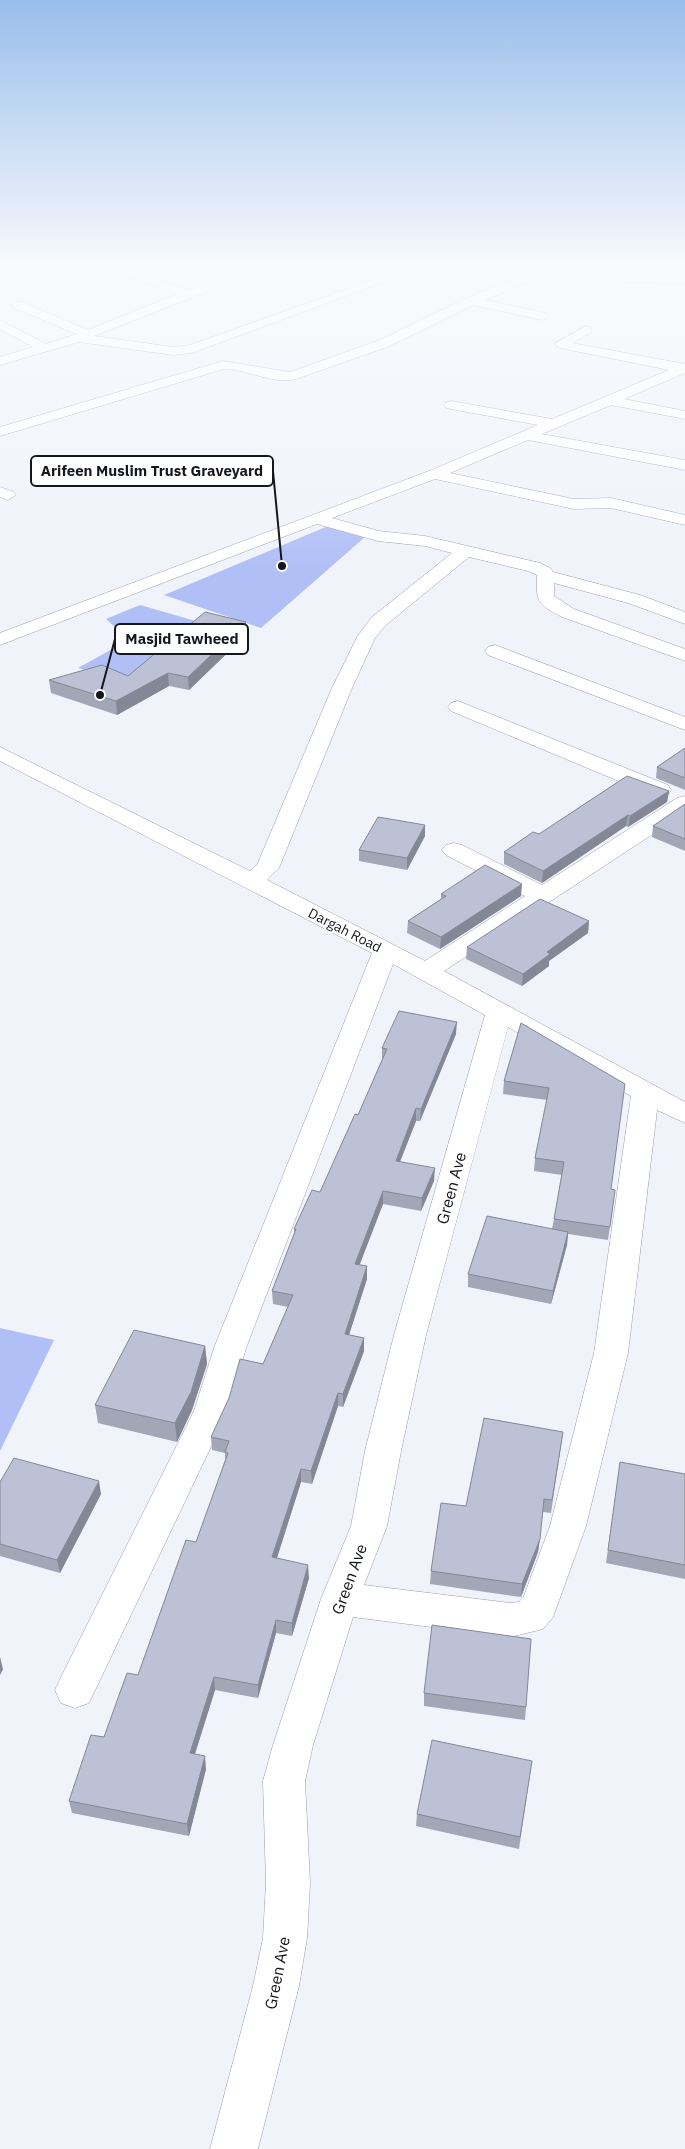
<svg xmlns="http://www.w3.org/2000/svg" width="685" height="2149" font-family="'IBM Plex Sans',sans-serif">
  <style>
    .green { fill: #b1bff7 }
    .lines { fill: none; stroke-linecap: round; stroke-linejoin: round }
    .minor-casing { stroke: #999eb1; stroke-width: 1 }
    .minor { fill: #fff; fill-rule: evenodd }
    .wall { fill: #a2a6b7 }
    .shaded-wall { fill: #848795 }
    .building { fill: #bcc1d5; stroke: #848795 }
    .labels { text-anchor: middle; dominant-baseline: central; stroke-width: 4; stroke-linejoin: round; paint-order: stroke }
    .street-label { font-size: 14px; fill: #15171e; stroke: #fff }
    .near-street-label { font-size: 16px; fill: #15171e; stroke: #fff }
    .leader { fill: none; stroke: #15171e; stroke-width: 2 }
    .callout-dot { fill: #15171e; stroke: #fff; stroke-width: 2 }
    .callout { fill: #fff; stroke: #15171e; stroke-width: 2 }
    .callout-label { font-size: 15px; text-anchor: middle; font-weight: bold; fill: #15171e }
  </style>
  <rect width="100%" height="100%" fill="#f1f3fb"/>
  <path class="green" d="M328,526L365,537L261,628L164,595Z
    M140,605L206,624L140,680L106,676L78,668L114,648L124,635L106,619Z
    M0,1328L54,1340L0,1451Z"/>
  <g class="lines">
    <defs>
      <path id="minor" d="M100,266H118L188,290L200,285L225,266H238L208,291L94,336L173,347L190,345L403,269L407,268L413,271L192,353L173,355L79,342L0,365V357L33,347L0,329V320L46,344L77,334L14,308L12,305L14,302H22L88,330L177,294Z
        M289,266H323L330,270C323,276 296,272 289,266Z
        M545,266H578L620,276L685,277V283L620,282L559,269L485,300L546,313L548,316L546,319L542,320L473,305L390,346L296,379C272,385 248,369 224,369L0,436V427L223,361L290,372L380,340L467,298Z
        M586,326L590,327L592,330L590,333L572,343L685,364V373L624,399L685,411V419L611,405L542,434L685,460V470L528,440L450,473L574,499L611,498L685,515V525L611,508L574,509L435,479L332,518L379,531L425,536L540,563L550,568L553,572L640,595L685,612V624L628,603L554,583V596L574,609L685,649V661L562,617C537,604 536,602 537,575L528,571L469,557L386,625L375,638L352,688L279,868L267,880L425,961L525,896L446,855L442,850L446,845L454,843L462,845L542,885L677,798L685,796V813L444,971L685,1102V1123L657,1110L628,1353L586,1526L553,1617L543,1629L510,1637L353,1617L313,1745L305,1781L310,1883L307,1938L299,1986L258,2149H210L253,1986L263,1938L266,1883L263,1781L273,1745L321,1599L351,1526L365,1451L394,1335L485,1015L393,964L246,1348L228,1411L89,1703L75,1708L61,1703L55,1690L61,1677L194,1411L214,1348L372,953L0,761V747L250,871L257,865L332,688L357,637L372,617L452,553L425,546L378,541L317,524L0,645V633L429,471L538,425L451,409L446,408L444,405L446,402L451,401L552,419L669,370L560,348L554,344ZM508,1027L631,1096L594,1353L550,1526L524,1596L519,1602L510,1603L364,1585L387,1526L401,1451L426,1335Z
        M0,487L14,492L16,495L8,500L0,497Z
        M495,645L685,717V730L488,655L485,651L488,647Z
        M458,701L668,785L671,790L668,795L660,797L652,795L451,711L448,707L451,703Z"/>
    </defs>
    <use href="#minor" class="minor-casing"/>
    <use href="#minor" class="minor"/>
  </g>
  <path class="wall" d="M246,635L189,690L169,686L117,715L51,693L49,680L128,676Z
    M685,748V790L656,778L657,767Z
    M669,791L667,802L628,827L626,826L542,883L504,864V852L539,834Z
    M685,804V851L652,837L653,826Z
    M425,836L407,870L359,861V850Z
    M441,894L521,896L440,949L407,933L408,921L441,899Z
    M589,921L588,933L549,961V966L522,986L466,959L467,947Z
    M521,1023L611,1189L615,1190L608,1240L568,1234L567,1245L551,1304L468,1287V1274L552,1229L554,1219L562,1175L534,1171L535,1158L547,1100L503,1094L504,1081Z
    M456,1034L420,1121H416L400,1162L434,1181L421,1211L383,1204L359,1265L367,1279L349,1335L364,1338V1351L343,1407L338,1406L312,1484L301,1482L277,1558L309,1578L292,1636L276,1633L258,1698L215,1690L195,1754L206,1769L189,1836L72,1813L69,1801L138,1675L196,1542L225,1462V1453L212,1450L211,1437L263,1364L288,1307L273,1304L272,1291L294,1234V1229L320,1192L358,1115L382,1060V1048Z
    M205,1346L207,1364L192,1410L177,1442L98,1423L95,1405Z
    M563,1432L551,1513L543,1512L538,1552L521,1597L430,1584L431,1571L466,1506Z
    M620,1462L685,1474V1579L606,1563Z
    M0,1482L101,1494L60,1573L0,1556Z
    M424,1693L526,1707L525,1720L424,1706Z
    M532,1761L519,1849L416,1826L417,1814Z"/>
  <path class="shaded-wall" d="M246,622V635L189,690L188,677Z
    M168,673L169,686L117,715L116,701Z
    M669,791L667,802L628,827L630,816Z
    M628,815L626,826L542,883L543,871Z
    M425,825V836L407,870V858Z
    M522,884L521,896L440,949L441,937Z
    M589,921L588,933L549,961V966L522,986L523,974L547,952Z
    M457,1022L456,1034L420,1121L421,1109Z
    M416,1108V1121L395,1174L396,1161Z
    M435,1168L434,1181L421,1211L422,1198Z
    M383,1191V1204L355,1277V1264Z
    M568,1232L567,1245L551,1304L553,1291Z
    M367,1266V1279L345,1347V1334Z
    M364,1338V1351L343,1407V1394Z
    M205,1346L207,1364L192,1410L177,1442L175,1423Z
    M338,1393V1406L312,1484L311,1471Z
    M301,1469V1482L273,1570L272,1557Z
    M99,1481L101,1494L60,1573L57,1560Z
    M540,1539L538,1552L521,1597L522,1584Z
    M308,1565L309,1578L292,1636V1623Z
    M276,1620V1633L258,1698V1685Z
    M0,1657L3,1669L0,1675Z
    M214,1677L215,1690L191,1766L190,1753Z
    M205,1756L206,1769L189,1836L187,1824Z"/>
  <path class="building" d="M205,612L246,622L188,677L168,673L116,701L49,680L102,665L128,676Z
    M685,748V778L657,767Z
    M627,776L669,791L630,816L628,815L543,871L504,852L533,832L539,834Z
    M685,804V839L653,826Z
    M378,817L425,825L407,858L359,850Z
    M485,865L522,884L441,937L408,921L446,896L441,894Z
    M540,899L589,921L547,952L550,954L523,974L467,947Z
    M399,1011L457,1022L421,1109L416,1108L396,1161L435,1168L422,1198L383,1191L355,1264L367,1266L345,1334L364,1338L343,1394L338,1393L311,1471L301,1469L272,1557L308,1565L292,1623L276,1620L258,1685L214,1677L190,1753L205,1756L187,1824L69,1801L91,1735L104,1737L127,1673L138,1675L186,1540L196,1542L228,1453L225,1452L229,1441L211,1437L229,1398L240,1359L263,1364L293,1295L272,1291L296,1229H294L312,1190L320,1192L355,1114L358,1115L387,1049L382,1048Z
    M521,1023L625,1084L611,1189L615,1190L610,1227L554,1219L564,1162L535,1158L549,1088L504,1081Z
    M487,1216L568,1232L553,1291L468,1274Z
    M134,1330L205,1346L191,1392L175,1423L95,1405Z
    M484,1418L563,1432L552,1500L544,1499L540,1539L522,1584L431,1571L441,1503L466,1506Z
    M14,1458L99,1481L57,1560L0,1544V1482Z
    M620,1462L685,1474V1565L608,1550Z
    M432,1625L531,1639L526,1707L424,1693Z
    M432,1740L532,1761L520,1837L417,1814Z"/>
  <linearGradient id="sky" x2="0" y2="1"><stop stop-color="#99beeb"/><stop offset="0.47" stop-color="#f9fafd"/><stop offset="1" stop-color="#f9fafd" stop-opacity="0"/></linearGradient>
  <rect width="685" height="567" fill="url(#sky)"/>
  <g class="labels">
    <g class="street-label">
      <text transform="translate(345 930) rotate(27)">Dargah Road</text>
    </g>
    <g class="near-street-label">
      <text transform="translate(451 1188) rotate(-75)">Green Ave</text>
      <text transform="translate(349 1579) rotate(-70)">Green Ave</text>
      <text transform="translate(277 1973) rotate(-79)">Green Ave</text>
    </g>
  </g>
  <path class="leader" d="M282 566L273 471M100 695L115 639"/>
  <g class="callout-dot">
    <circle cx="282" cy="566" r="5"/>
    <circle cx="100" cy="695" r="5"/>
  </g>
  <g class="callout">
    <rect x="31" y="456" width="242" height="30" rx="5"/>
    <rect x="115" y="624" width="133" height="30" rx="5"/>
  </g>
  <g class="callout-label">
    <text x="152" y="476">Arifeen Muslim Trust Graveyard</text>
    <text x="182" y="644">Masjid Tawheed</text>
  </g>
</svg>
